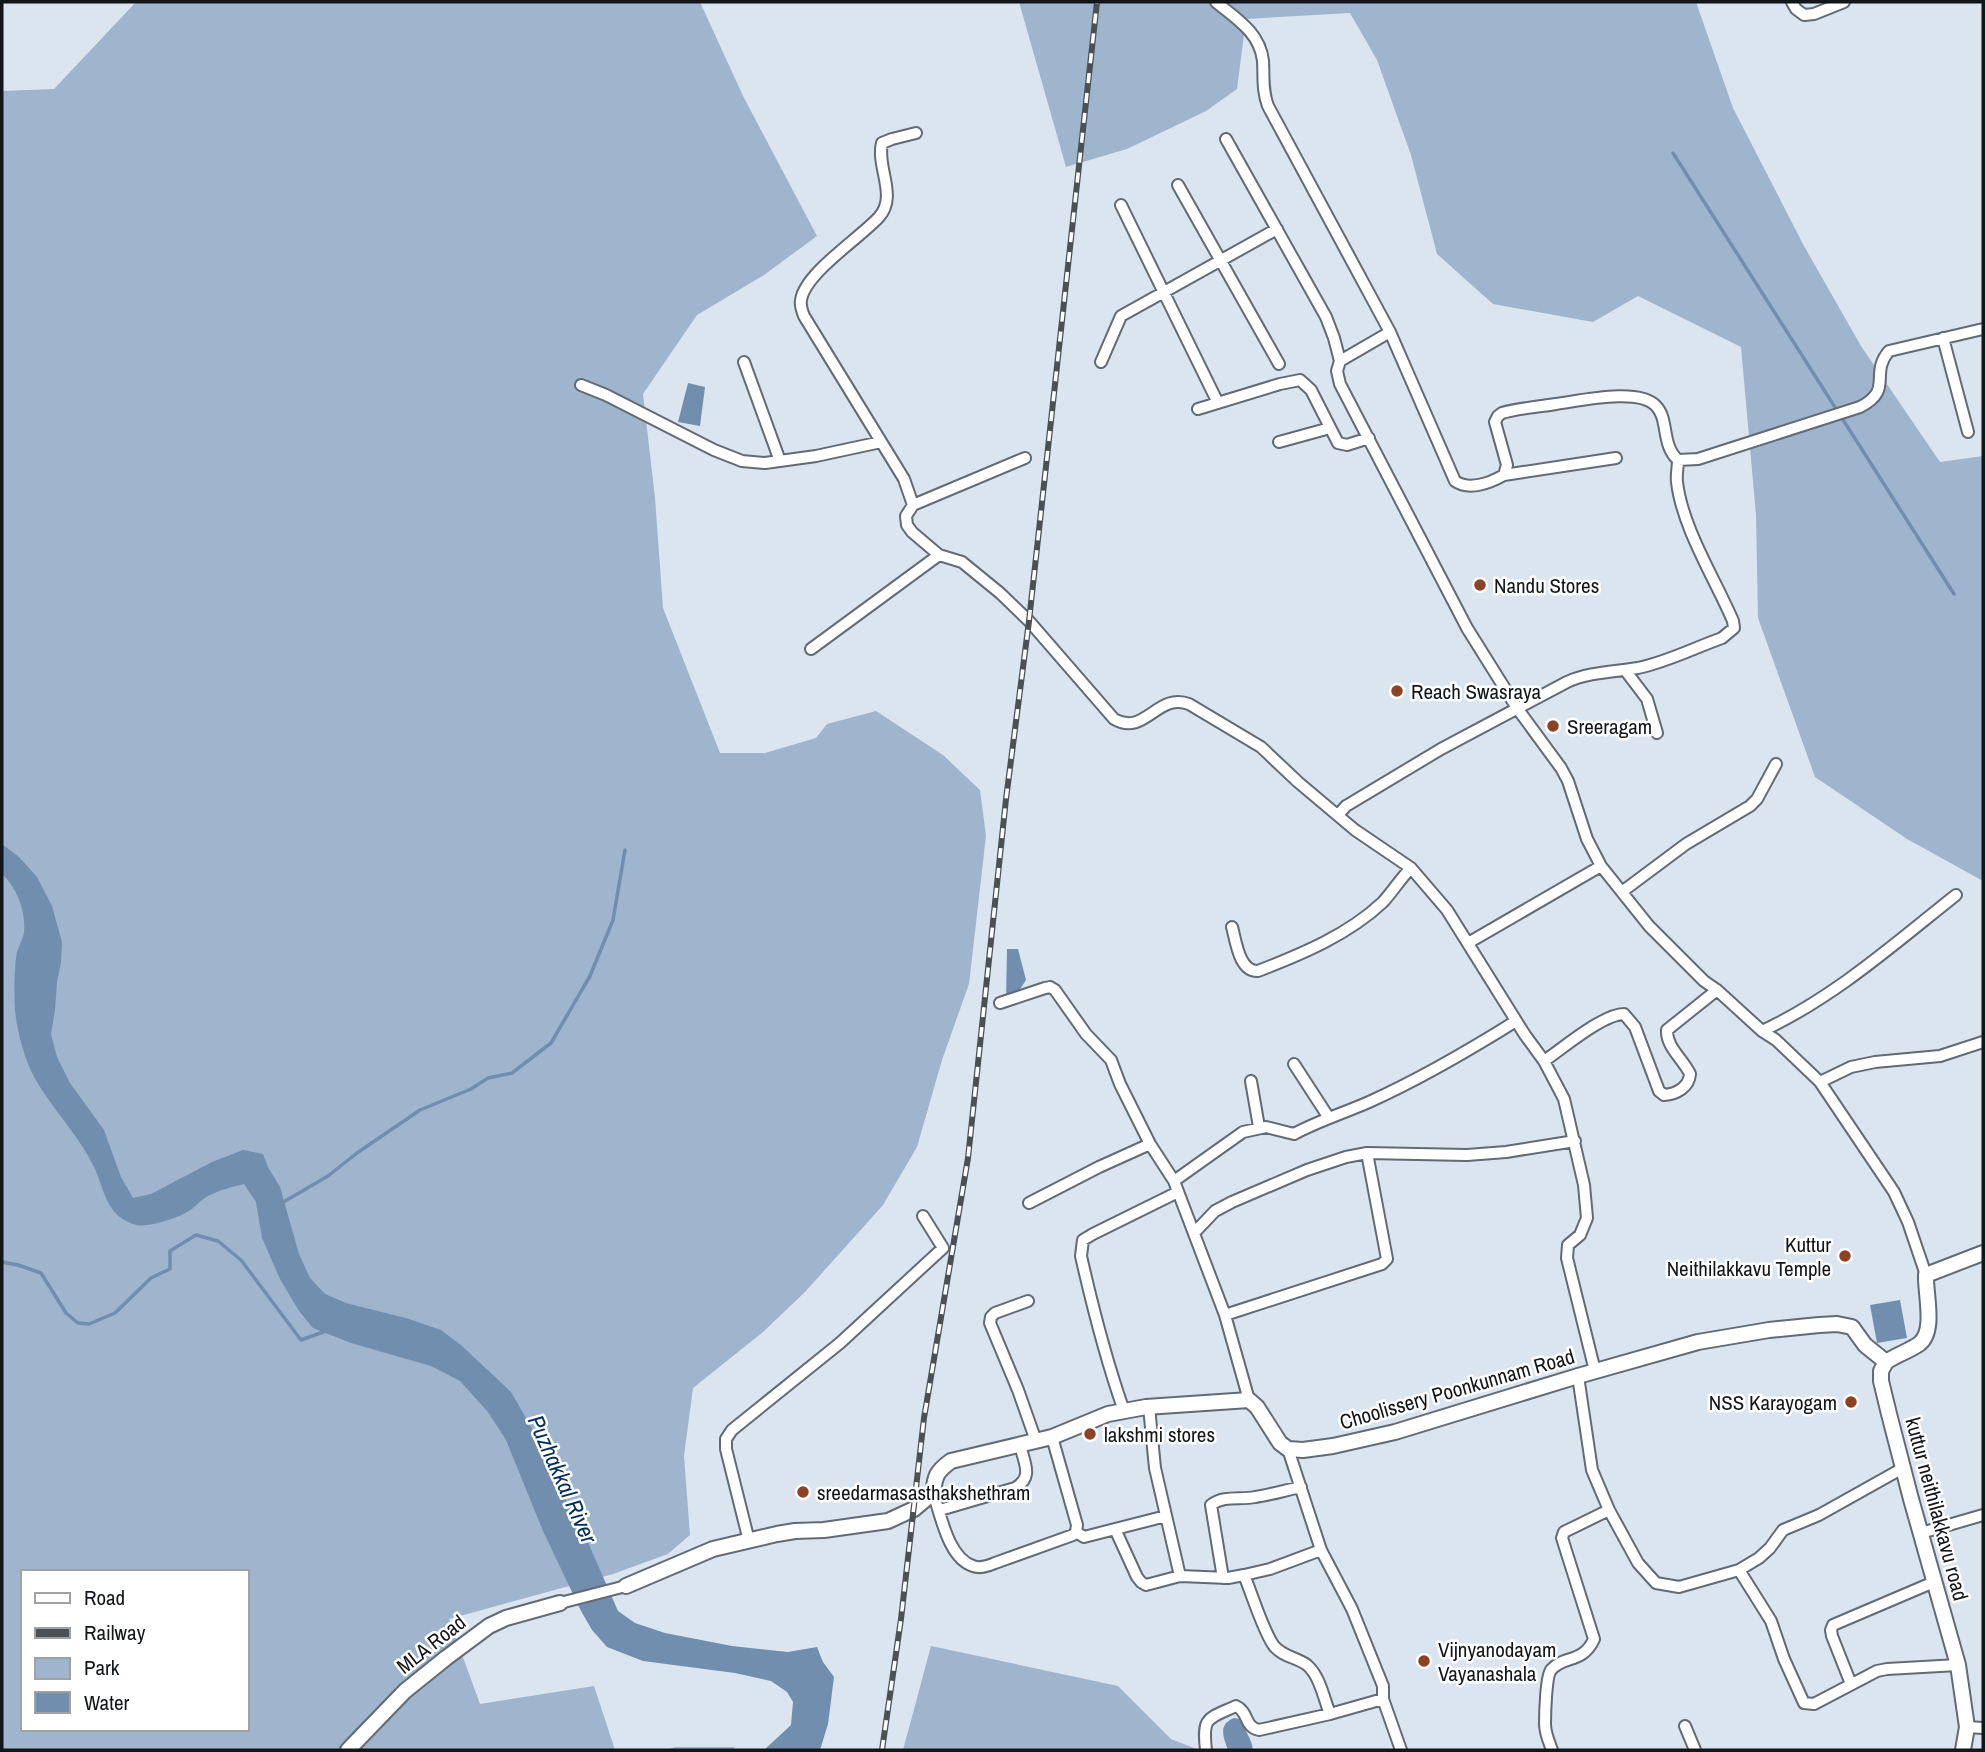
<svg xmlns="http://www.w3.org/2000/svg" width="1985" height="1752" font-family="'Archivo Narrow',sans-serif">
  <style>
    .green { fill: #9fb4cd; fill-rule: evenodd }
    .water { fill: #718eae }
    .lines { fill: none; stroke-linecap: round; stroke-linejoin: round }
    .stream { stroke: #718eae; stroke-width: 3.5 }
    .minor-casing { stroke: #626a74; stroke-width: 14 }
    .tertiary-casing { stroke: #626a74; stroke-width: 18 }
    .minor { stroke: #fff; stroke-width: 10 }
    .tertiary { stroke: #fff; stroke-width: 14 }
    .rail-casing { stroke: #4b5055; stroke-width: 6 }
    .rail { stroke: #fff; stroke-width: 3.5; stroke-dasharray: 10; stroke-linecap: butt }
    .poi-dot { fill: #8b4324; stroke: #fff; stroke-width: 2.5 }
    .labels { text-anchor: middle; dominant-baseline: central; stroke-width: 5; stroke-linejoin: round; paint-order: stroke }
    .poi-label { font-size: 21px; fill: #121519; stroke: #fff; text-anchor: start }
    .street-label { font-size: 21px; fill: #121519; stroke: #fff }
    .water-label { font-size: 23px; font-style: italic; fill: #022e59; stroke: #fff }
  </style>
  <rect width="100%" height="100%" fill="#dbe5f0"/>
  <path class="green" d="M136,2H700L743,96L817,236L764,275L697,315L643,394L655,498L663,608L720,753H765L816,738L827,724L876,711L943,755L980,790L986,836L969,984L942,1060L917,1147L883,1205L805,1292L763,1332L693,1388L684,1456L690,1535L668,1554L613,1574L449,1619L480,1704L594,1686L615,1750H2V91L54,89ZM23,1572H247V1729H23Z
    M1019,2H1696L1733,108L1804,246L1861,346L1940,462L1983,456V881L1907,839L1815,777L1758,618L1756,515L1741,347L1638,296L1593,322L1493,304L1437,254L1411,155L1377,60L1350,13L1246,19L1237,89L1206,111L1127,149L1066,167Z
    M931,1646L1118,1686L1171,1739L1199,1750H903Z
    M675,1747H735L733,1750H666Z"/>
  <path class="water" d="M688,383L705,387L700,426L678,422Z
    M2,844L19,857L37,877L52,906L62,942L61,962L57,982L55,1010L51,1034L57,1057L70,1083L104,1130L121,1177L133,1198L151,1194L212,1162L243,1150L263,1154L268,1167L280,1187L299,1254L310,1278L325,1294L346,1303L406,1318L441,1330L462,1346L511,1392L542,1446L553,1475L563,1495L579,1522L618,1611L635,1623L665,1633L732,1646L788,1652L817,1647L823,1662L834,1677L828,1724L820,1750H764L791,1725L793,1702L787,1692L771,1681L735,1673L643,1661L607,1647L592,1630L581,1611L543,1531L506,1440L488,1412L460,1381L431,1366L351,1343L313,1328L299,1311L280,1279L262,1238L256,1202L244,1184C231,1187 220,1190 208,1196C200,1200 195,1208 187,1212C178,1218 146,1228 136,1225C105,1216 105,1190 94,1167C80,1138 57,1114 40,1087C26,1066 18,1036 15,1011C14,995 14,968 17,952C19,946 23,939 24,932C26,911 17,888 2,874Z
    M1007,949H1018L1026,980L1015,997L1006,999Z
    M1900,1300L1907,1338L1877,1343L1870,1305Z
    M1234,1718L1240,1719C1244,1729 1252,1739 1253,1750H1228C1223,1737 1218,1724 1234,1718Z"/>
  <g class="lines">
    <path class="stream" d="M1673,153L1954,594
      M280,1204L328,1176L357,1153L420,1110L471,1089L488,1078L512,1073L551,1043L590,976L613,920L625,850
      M2,1262L18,1265L41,1273L66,1313L78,1323L89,1324L115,1313L151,1278L170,1269V1251L196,1235L218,1241L241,1260L301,1340L326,1331"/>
    <defs>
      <path id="minor" d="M1216,2C1237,19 1260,33 1263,61C1264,77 1262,90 1268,106L1390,332L1340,361L1337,371L1340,384L1467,628L1517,708L1561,768L1568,781L1587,839L1601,866L1649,926L1704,981L1717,990L1762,1031L1776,1040L1820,1082L1894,1192L1908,1222L1926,1275
        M1792,2L1796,9L1804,15L1814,14L1844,2
        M916,133L892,139L882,143C876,167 898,196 879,217C860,238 805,273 801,300C800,305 802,311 804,316L904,479L913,505L906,516L907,525L912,532L939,555L962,562L1000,593L1029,621L1114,719C1145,737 1157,692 1189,704L1261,747L1298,782L1355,830L1411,868L1447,910L1525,1035L1544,1061L1564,1099L1584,1185L1587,1218L1580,1235L1568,1245L1567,1258L1595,1371
        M1226,139L1326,317L1334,338L1340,361
        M1178,185L1279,364
        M1121,205L1218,403
        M1390,332L1455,481C1469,491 1490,483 1504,475L1507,465L1495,422L1498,416L1502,413C1519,408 1538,407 1556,404C1579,401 1639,387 1656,406C1669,419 1661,445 1678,460L1698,459L1860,407C1894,390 1869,374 1889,351L1983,329
        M1943,338L1968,432
        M744,362L780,461
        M1101,362L1121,316L1277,229
        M581,385L606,395L714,450L742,461L765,463L816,456L881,442
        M1198,409L1280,384L1300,380L1311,390L1338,443L1347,445L1369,438
        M1279,442L1330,428
        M1504,475L1616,458
        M913,505L1025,458
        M811,649L939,555
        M1625,670L1647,699L1657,733
        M1338,815L1346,806L1441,749L1567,682C1589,672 1614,672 1638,668C1667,662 1694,648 1722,638L1734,628L1733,621C1715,579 1682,527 1677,482C1676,475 1678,467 1678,460
        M1623,891L1686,844L1750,806L1757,799L1776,764
        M1232,927C1236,941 1239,972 1258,971C1302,954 1348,935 1383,902C1393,891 1401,878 1411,868
        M1468,943L1601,866
        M1000,1003L1045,988L1050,987L1055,990L1086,1034L1111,1060L1120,1084L1150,1144L1174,1181L1225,1315L1249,1400
        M1762,1031C1835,997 1894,944 1956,895
        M1544,1061C1562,1049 1603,1014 1624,1014L1635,1027L1659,1091L1664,1095C1677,1094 1689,1087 1690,1074C1683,1059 1666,1047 1667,1030L1717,990
        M1294,1064L1329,1118
        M1251,1081L1259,1127
        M1820,1082L1851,1067L1875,1062L1940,1056L1983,1042
        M1174,1181L1243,1132L1266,1127L1294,1134C1318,1121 1344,1113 1369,1102C1420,1079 1468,1051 1516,1021
        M1029,1203L1099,1167L1150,1144
        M1194,1233L1215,1211L1232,1202L1307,1170L1346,1157L1367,1153L1467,1155L1506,1152L1575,1141
        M1028,1301L995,1313L991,1317L990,1323L1018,1390L1036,1441
        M1225,1315L1382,1264L1387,1259L1367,1153
        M1578,1376L1592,1470L1609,1510L1638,1563L1656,1583L1679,1587L1739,1570L1759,1558L1770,1548L1783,1530L1819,1515L1903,1468
        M1149,1407L1155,1468L1180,1576
        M1124,1411C1106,1360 1093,1309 1081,1256L1083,1240L1093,1234L1178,1192
        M1288,1449L1321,1550L1352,1609L1383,1686V1699L1401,1750
        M933,1493C941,1515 948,1558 973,1566C980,1569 988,1566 995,1563L1073,1535L1076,1532L1077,1525L1052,1437
        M940,1510L1015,1488C1034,1477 1024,1463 1020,1445
        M1115,1529L1137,1577L1141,1582L1146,1585L1180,1576L1228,1578L1244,1575L1270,1569L1321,1550
        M1076,1532L1084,1537L1166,1516
        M1921,1533L1983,1515
        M749,1541L726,1449V1439L732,1430L840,1343L943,1248L923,1216
        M1739,1570L1771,1621L1784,1659L1804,1703L1814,1704L1877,1671L1887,1669L1958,1665
        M1244,1575C1252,1594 1263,1631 1274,1646C1283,1657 1296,1657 1307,1665C1320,1676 1324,1699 1330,1714
        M1223,1578L1211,1505C1224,1495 1240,1500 1255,1497C1270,1495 1286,1490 1301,1487
        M560,1603L626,1586
        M1851,1684L1832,1636L1831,1630L1833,1625L1934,1582
        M1685,1726L1695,1750
        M1967,1727L1983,1728
        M1206,1750C1202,1716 1208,1719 1236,1706C1249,1712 1244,1727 1259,1730L1330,1714L1383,1699
        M1552,1750C1549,1742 1545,1733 1545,1724C1545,1714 1546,1676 1551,1670C1563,1655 1583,1664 1594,1639L1562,1538L1564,1532L1609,1510"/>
      <path id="tertiary" d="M1886,1362L1881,1371V1381L1889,1414L1911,1499L1958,1665L1967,1727L1963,1750
        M626,1586L713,1549L777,1534L795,1531L824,1530L888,1521L914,1509L933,1493C935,1476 936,1472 951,1461L1052,1437L1108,1414L1146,1407L1249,1400L1257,1407L1280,1443L1288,1449L1303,1450L1333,1446L1395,1432L1578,1376L1698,1342L1769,1330L1819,1325L1837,1324L1852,1327L1865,1345L1886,1362C1896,1355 1909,1351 1919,1344C1936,1332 1925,1293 1926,1275L1983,1253
        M348,1750L405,1691L446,1658L489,1626L506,1618L560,1603"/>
    </defs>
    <use href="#minor" class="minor-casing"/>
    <use href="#tertiary" class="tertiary-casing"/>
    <use href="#minor" class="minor"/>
    <use href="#tertiary" class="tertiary"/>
    <defs>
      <path id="rail" d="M882,1750L901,1619L924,1418L968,1158L1006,799L1029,621L1097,2"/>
    </defs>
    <use href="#rail" class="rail-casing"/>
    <use href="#rail" class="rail"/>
  </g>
  <g class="poi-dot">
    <circle cx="1480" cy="585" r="7"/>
    <circle cx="1397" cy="691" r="7"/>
    <circle cx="1553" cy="726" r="7"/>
    <circle cx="1845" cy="1256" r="7"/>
    <circle cx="1851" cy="1402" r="7"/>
    <circle cx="1090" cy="1434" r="7"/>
    <circle cx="803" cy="1492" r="7"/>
    <circle cx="1424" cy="1661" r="7"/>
  </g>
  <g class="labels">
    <g class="poi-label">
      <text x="1494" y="585">Nandu Stores</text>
      <text x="1411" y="691">Reach Swasraya</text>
      <text x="1567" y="726">Sreeragam</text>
      <text x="1831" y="1244" text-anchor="end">Kuttur<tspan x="1831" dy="24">Neithilakkavu Temple</tspan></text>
      <text x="1837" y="1402" text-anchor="end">NSS Karayogam</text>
      <text x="1104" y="1434">lakshmi stores</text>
      <text x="817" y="1492">sreedarmasasthakshethram</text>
      <text x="1438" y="1649">Vijnyanodayam<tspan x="1438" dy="24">Vayanashala</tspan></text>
    </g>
    <g class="street-label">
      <text transform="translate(1457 1389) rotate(-16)">Choolissery Poonkunnam Road</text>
      <text transform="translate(1937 1509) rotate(75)">kuttur neithilakkavu road</text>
      <text transform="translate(431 1644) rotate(-38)">MLA Road</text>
    </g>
    <g class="water-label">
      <text transform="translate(563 1479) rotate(66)">Puzhakkal River</text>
    </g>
  </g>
  <rect width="1985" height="1752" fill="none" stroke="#121519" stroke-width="7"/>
  <rect x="21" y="1570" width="228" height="161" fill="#ffffff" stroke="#a0a1a3" stroke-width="2"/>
  <rect x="35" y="1593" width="35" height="10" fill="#ffffff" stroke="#a0a1a3" stroke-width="2"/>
  <text x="84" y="1605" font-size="21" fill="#121519">Road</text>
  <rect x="35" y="1628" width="35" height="10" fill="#4b5055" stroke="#a0a1a3" stroke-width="2"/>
  <text x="84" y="1640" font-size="21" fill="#121519">Railway</text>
  <rect x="35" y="1658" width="35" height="21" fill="#9fb4cd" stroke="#a0a1a3" stroke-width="2"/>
  <text x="84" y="1675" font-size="21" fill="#121519">Park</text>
  <rect x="35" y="1692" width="35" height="21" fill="#718eae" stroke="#a0a1a3" stroke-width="2"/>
  <text x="84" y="1710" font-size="21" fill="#121519">Water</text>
</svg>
